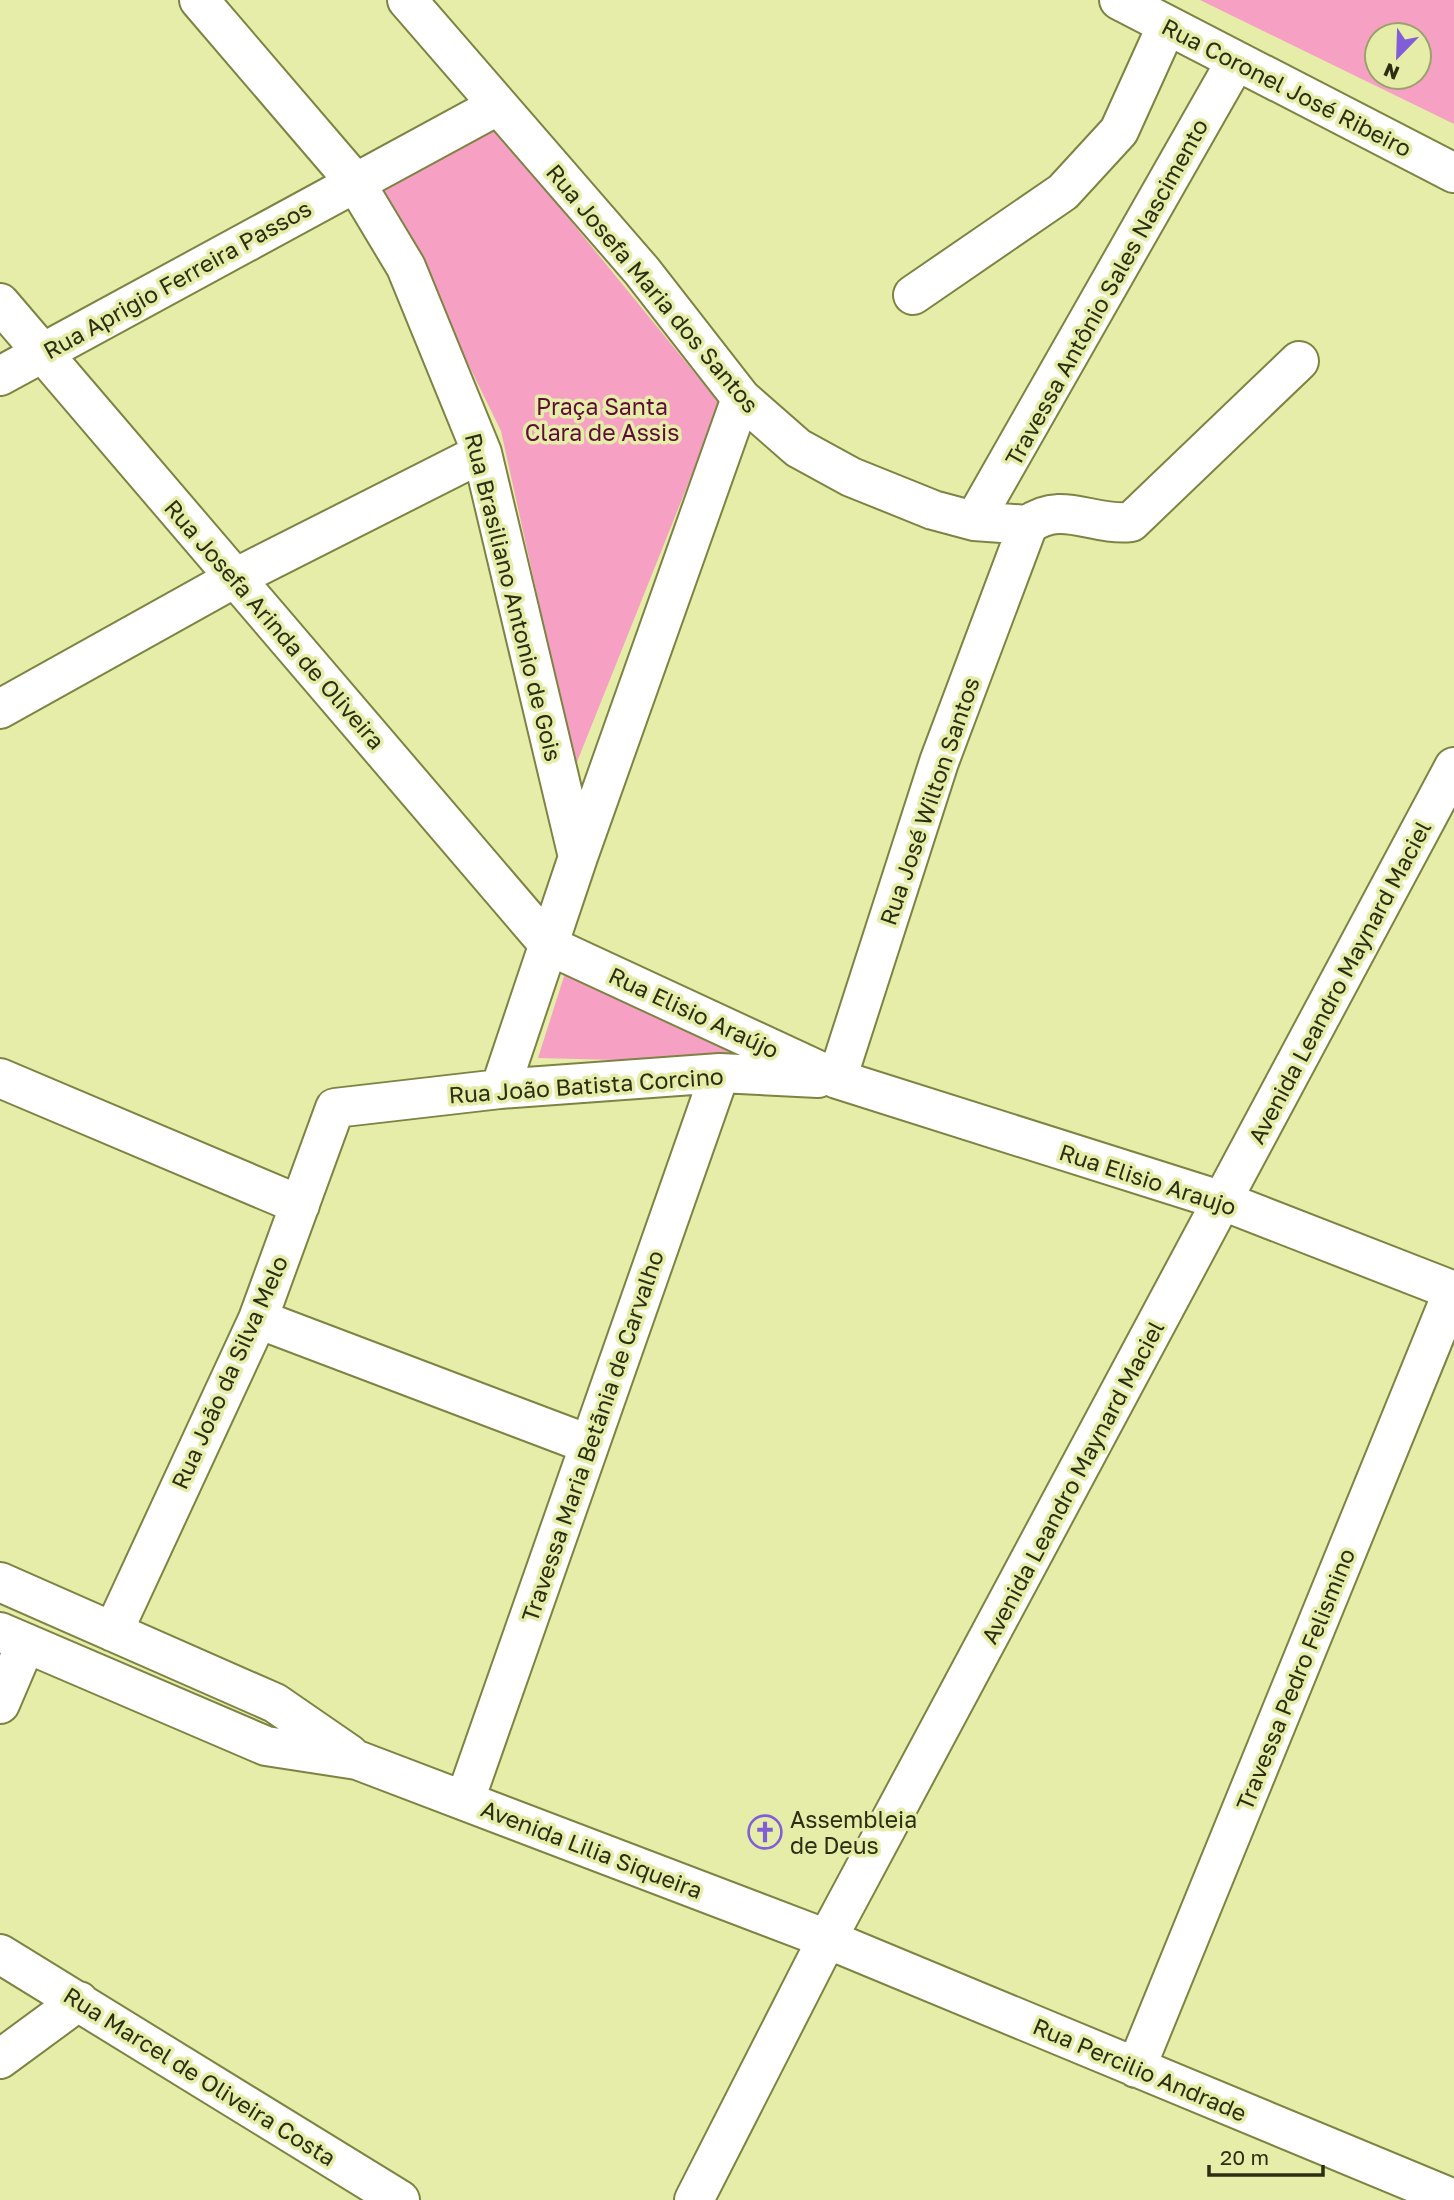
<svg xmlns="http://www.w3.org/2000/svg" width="1454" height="2200" font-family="'Golos Text',sans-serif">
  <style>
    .green { fill: #f6a1c4; fill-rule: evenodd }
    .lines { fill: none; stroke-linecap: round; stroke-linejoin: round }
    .minor-casing { stroke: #7d8342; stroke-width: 42 }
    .major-casing { stroke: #7d8342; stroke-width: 42 }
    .minor { stroke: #fff; stroke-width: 38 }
    .major { stroke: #fff; stroke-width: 38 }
    .labels { text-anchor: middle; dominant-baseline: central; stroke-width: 7; stroke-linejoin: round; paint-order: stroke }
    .street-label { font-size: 23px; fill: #2b2e12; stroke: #e5eda8 }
    .park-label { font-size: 23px; fill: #5e0d39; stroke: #e5eda8 }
    .poi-label { font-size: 23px; fill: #2b2e12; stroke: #e5eda8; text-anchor: start }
  </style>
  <rect width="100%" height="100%" fill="#e5eda8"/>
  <path class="green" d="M1200,0H1454V124ZM1419,35V77H1377V35Z
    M495,128L720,404L575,767L501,431L382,188Z
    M567,967L778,1064L538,1058Z"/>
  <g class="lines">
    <defs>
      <path id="minor" d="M199,0L355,182L406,267L482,453L578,857
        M407,0L642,271L741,398L798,448L851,477L933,510L974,521L1028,525
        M1119,0L1454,173
        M913,295L1063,192L1119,131L1167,25
        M0,303L550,946L837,1079L1223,1201L1454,1291
        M0,376L497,106
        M974,521L1236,61
        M1028,525C1062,500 1091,526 1131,522L1299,361
        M0,709L235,578L482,453
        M0,1078L300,1205
        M837,1079L939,762L1028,525
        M500,1089L578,857L741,398
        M258,1319L588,1444
        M0,1582L275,1703L349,1754
        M0,1632L266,1746L357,1760L827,1939L1454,2199
        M113,1632L258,1319L335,1108L500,1089L720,1073L818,1078
        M0,1704L26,1643
        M465,1800L720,1073
        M0,1954L400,2200
        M0,2059L79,2001
        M1136,2068L1453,1291
        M694,2200L827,1939L1454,767"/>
      <path id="major" d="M1448,2200H1454"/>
    </defs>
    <use href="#minor" class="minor-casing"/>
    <use href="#major" class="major-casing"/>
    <use href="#minor" class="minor"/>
    <use href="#major" class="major"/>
  </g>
  <defs>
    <symbol id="church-ring" viewBox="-11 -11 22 22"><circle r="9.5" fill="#e5eda8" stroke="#815ed8" stroke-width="1.5"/><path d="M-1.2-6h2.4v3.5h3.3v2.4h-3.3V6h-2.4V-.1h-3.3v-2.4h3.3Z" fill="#815ed8"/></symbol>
  </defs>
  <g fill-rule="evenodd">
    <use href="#church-ring" x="746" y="1813" width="38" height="38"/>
  </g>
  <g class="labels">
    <g class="street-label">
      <text transform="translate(1287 87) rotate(27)">Rua Coronel José Ribeiro</text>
      <text transform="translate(177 279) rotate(-29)">Rua Aprigio Ferreira Passos</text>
      <text transform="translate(653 288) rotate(50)">Rua Josefa Maria dos Santos</text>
      <text transform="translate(1106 292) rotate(-61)">Travessa Antônio Sales Nascimento</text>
      <text transform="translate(514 597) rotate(76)">Rua Brasiliano Antonio de Gois</text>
      <text transform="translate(275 624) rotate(49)">Rua Josefa Arinda de Oliveira</text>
      <text transform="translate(929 801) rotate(-71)">Rua José Wilton Santos</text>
      <text transform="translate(1339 982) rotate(-62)">Avenida Leandro Maynard Maciel</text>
      <text transform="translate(694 1012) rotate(25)">Rua Elisio Araújo</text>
      <text transform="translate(586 1085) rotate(-4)">Rua João Batista Corcino</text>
      <text transform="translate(1148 1179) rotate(18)">Rua Elisio Araujo</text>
      <text transform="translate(229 1372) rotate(-66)">Rua João da Silva Melo</text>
      <text transform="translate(592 1436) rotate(-71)">Travessa Maria Betãnia de Carvalho</text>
      <text transform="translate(1072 1482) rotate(-62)">Avenida Leandro Maynard Maciel</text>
      <text transform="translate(1295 1679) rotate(-68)">Travessa Pedro Felismino</text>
      <text transform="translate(592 1849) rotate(21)">Avenida Lilia Siqueira</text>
      <text transform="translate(1140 2069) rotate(23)">Rua Percilio Andrade</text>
      <text transform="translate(200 2076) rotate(32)">Rua Marcel de Oliveira Costa</text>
    </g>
    <g class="park-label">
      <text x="602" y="406">Praça Santa<tspan x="602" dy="26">Clara de Assis</tspan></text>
    </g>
    <g class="poi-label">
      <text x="790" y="1819">Assembleia<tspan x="790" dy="26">de Deus</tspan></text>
    </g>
  </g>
  <g transform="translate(1398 56) rotate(203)"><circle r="33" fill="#e5eda8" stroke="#9ba16c" stroke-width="2"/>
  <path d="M0-5L12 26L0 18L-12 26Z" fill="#815ed8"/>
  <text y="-10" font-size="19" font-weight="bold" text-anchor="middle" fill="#2b2e12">N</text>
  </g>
  <path d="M1209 2165v10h114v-10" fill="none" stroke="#2b2e12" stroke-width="3.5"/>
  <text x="1220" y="2165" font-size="21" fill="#2b2e12" stroke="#e5eda8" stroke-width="5" paint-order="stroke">20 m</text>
</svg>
